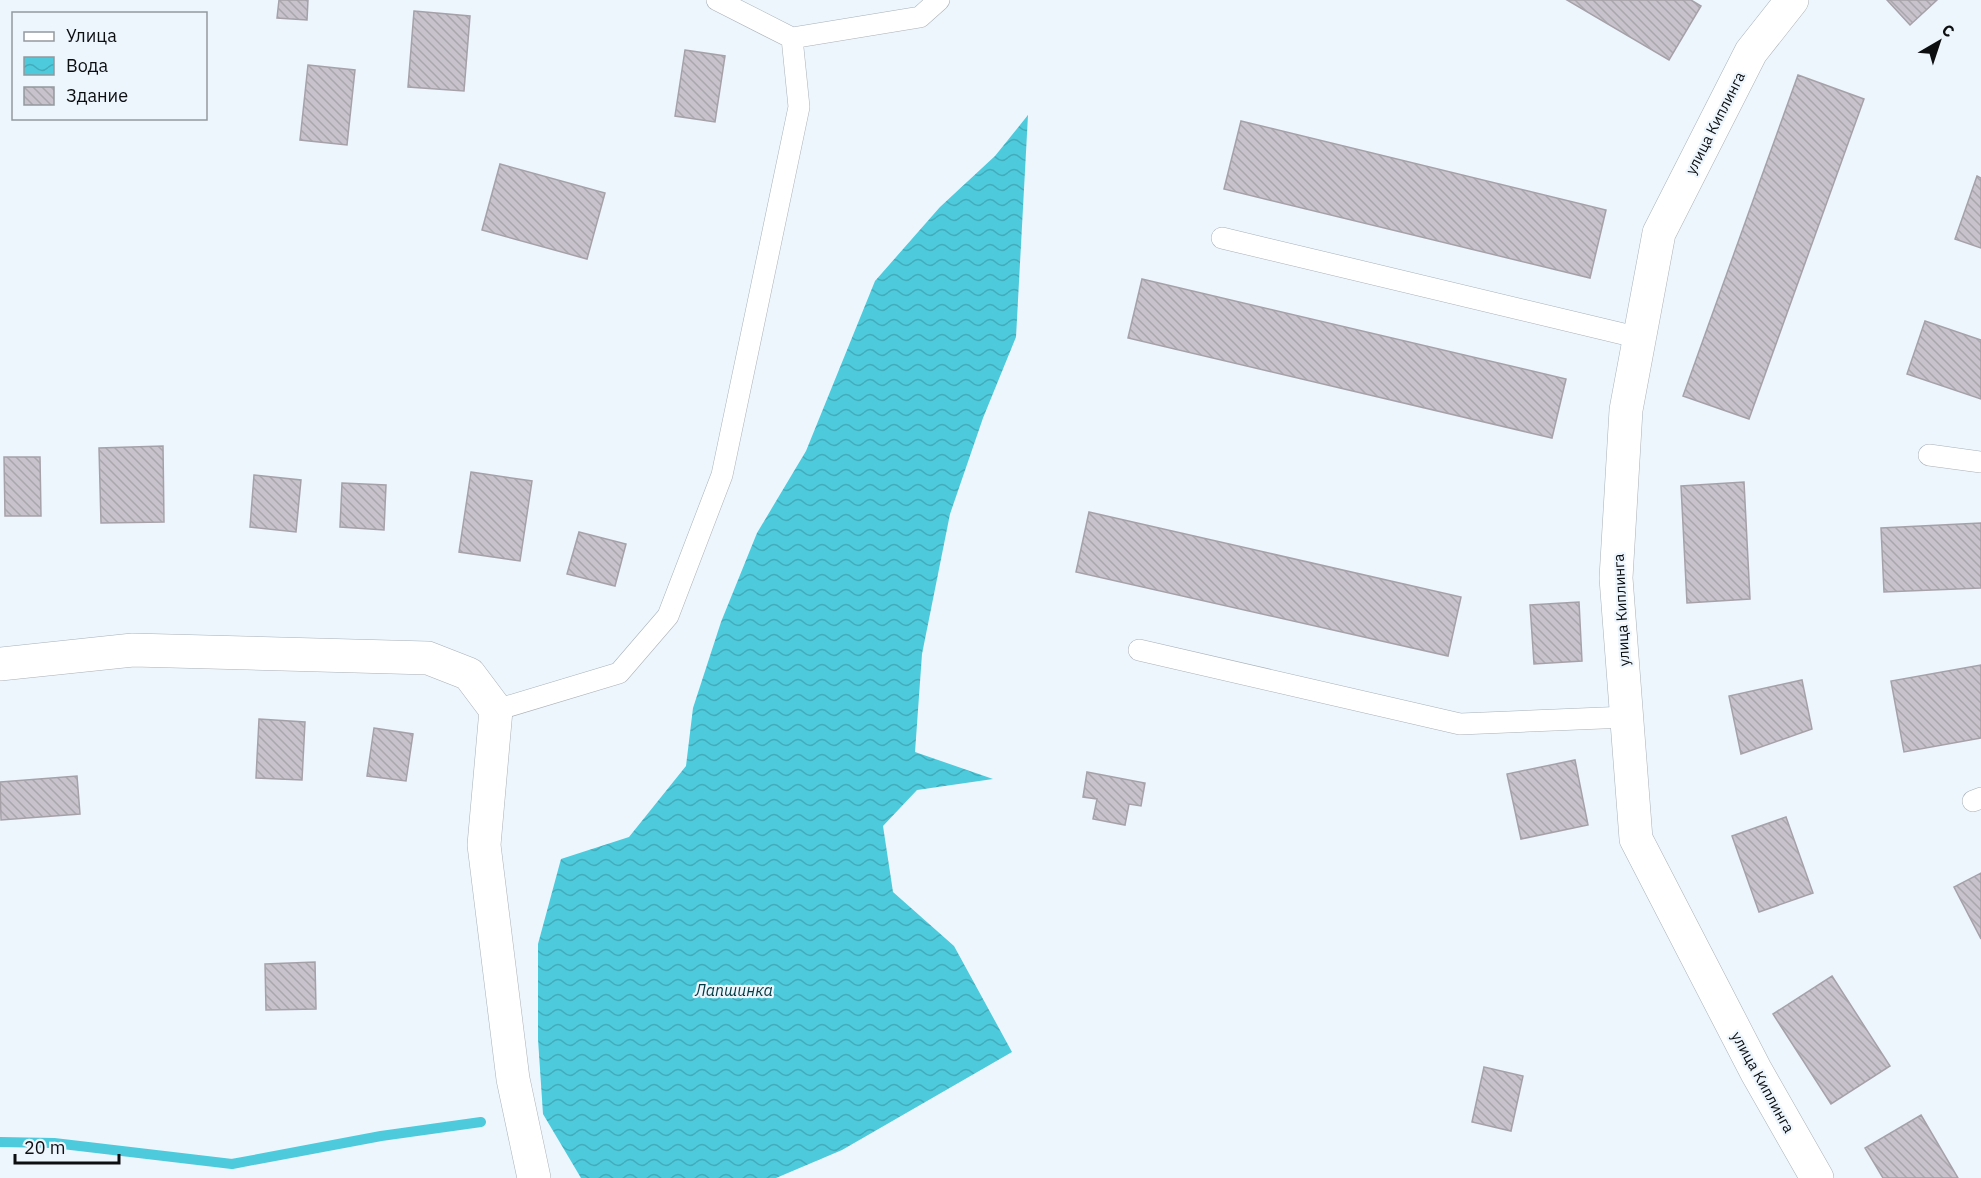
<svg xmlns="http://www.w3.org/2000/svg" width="1981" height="1178" font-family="'IBM Plex Sans',sans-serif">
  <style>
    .water { fill: url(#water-waves) }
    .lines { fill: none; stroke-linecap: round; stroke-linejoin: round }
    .stream { stroke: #4dcadb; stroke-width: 10 }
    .building { fill: url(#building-back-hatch); stroke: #a6a1a9; stroke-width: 1.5 }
    .lane-casing { stroke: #aab1b8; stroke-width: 22 }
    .street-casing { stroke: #aab1b8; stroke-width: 34 }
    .lane { stroke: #fff; stroke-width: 21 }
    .street { stroke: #fff; stroke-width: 33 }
    .labels { text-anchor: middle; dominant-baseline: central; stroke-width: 4.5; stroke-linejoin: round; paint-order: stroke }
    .street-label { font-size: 15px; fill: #0c0e10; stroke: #edf5fd }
    .water-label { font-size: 16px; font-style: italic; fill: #003a42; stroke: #edf5fd }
  </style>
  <defs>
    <pattern id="water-waves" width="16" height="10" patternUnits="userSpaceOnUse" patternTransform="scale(1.5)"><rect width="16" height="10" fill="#4dcadb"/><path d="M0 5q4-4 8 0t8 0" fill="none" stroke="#42acbb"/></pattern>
    <pattern id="building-back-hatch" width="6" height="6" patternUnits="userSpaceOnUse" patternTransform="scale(1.5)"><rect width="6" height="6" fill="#c7c2cb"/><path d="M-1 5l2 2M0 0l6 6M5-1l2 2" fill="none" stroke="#aaa6ad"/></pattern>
  </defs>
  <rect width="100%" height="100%" fill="#edf5fd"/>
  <path class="water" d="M1028,115L1016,337L983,418L950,514L922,654L915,752L993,779L917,790L883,826L893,892L954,946L1012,1052L842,1150L776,1178H581L543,1114L538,1039V944L561,859L629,837L686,766L693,708L721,622L757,533L806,451L875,281L940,207L995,156Z"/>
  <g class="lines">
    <path class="stream" d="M0,1142L54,1143L232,1164L381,1136L481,1122"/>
  </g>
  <path class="building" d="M279,0H308L307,20L277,18Z
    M1567,0H1691L1701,6L1669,60Z
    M1887,0H1937L1910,25Z
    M414,11L470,16L464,91L408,87Z
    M685,50L725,56L715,122L675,116Z
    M308,65L355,70L347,145L300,140Z
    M1798,75L1864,99L1749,419L1683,396Z
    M1241,121L1606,210L1590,278L1224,189Z
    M500,164L605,193L587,259L482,230Z
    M1977,176L1981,178V248L1955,239Z
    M1142,279L1566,379L1552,438L1128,338Z
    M1925,321L1981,340V399L1907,374Z
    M163,446L164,522L101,523L99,448Z
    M4,457H40L41,516H5Z
    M471,472L532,481L520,561L459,552Z
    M254,475L301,480L296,532L250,527Z
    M1744,482L1750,599L1687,603L1681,486Z
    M342,483L386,485L384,530L340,527Z
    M1089,512L1461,597L1448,656L1076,572Z
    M1981,523V588L1884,592L1881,528Z
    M579,532L626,544L615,586L567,574Z
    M1579,602L1582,661L1534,664L1530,605Z
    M1981,665V738L1904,752L1891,681Z
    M1802,680L1812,729L1741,754L1729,696Z
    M259,719L305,722L302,780L256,778Z
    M374,728L413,734L406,781L367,776Z
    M1575,760L1588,825L1521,839L1507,774Z
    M1087,772L1145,783L1141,806L1129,804L1125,825L1093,819L1097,799L1083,797Z
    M77,776L80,814L1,820L0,782Z
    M1786,817L1813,893L1759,912L1732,836Z
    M1981,873V939L1954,887Z
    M315,962L316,1009L266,1010L265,964Z
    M1832,976L1890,1066L1831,1104L1773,1014Z
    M1484,1067L1523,1076L1511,1131L1472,1122Z
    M1921,1115L1958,1178H1883L1865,1148Z"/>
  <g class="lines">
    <defs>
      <path id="lane" d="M792,38L920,17L939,0
        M1222,238L1640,338
        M1929,455L1981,462
        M1139,650L1460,724L1627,717
        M496,710L619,673L668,616L722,475L799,107L792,38L717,0
        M1973,801L1981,798"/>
      <path id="street" d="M1792,0L1751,52L1659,233L1626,410L1616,578L1636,839L1756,1071L1817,1178
        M0,664L133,650L428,658L469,674L496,710L484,845L513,1079L534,1178"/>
    </defs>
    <use href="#lane" class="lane-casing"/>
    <use href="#street" class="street-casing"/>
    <use href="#lane" class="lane"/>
    <use href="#street" class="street"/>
  </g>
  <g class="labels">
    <g class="street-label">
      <text transform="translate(1715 123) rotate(-63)">улица Киплинга</text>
      <text transform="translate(1621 610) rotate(-93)">улица Киплинга</text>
      <text transform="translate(1763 1082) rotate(61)">улица Киплинга</text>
    </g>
    <g class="water-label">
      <text x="734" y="990">Лапшинка</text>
    </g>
  </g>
  <rect x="12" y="12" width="195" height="108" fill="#edf5fd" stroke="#93999e" stroke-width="1.5"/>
  <rect x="24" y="32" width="30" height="9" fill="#ffffff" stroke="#93999e" stroke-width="1.5"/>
  <text x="66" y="42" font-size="18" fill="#0c0e10">Улица</text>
  <rect x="24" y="57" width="30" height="18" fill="url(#water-waves)" stroke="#93999e" stroke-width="1.5"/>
  <text x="66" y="72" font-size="18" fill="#0c0e10">Вода</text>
  <rect x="24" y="87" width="30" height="18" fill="url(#building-back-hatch)" stroke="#93999e" stroke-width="1.5"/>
  <text x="66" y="102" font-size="18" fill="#0c0e10">Здание</text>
  <g transform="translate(1939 42) rotate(39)" stroke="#edf5fd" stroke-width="4.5" paint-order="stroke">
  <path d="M0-4.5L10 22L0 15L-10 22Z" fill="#0c0e10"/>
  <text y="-9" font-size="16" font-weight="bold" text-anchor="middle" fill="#0c0e10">С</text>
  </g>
  <path d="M15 1154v9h104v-9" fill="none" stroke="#0c0e10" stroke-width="3"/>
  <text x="24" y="1154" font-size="18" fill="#0c0e10" stroke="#edf5fd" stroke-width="4.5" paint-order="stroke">20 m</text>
</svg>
